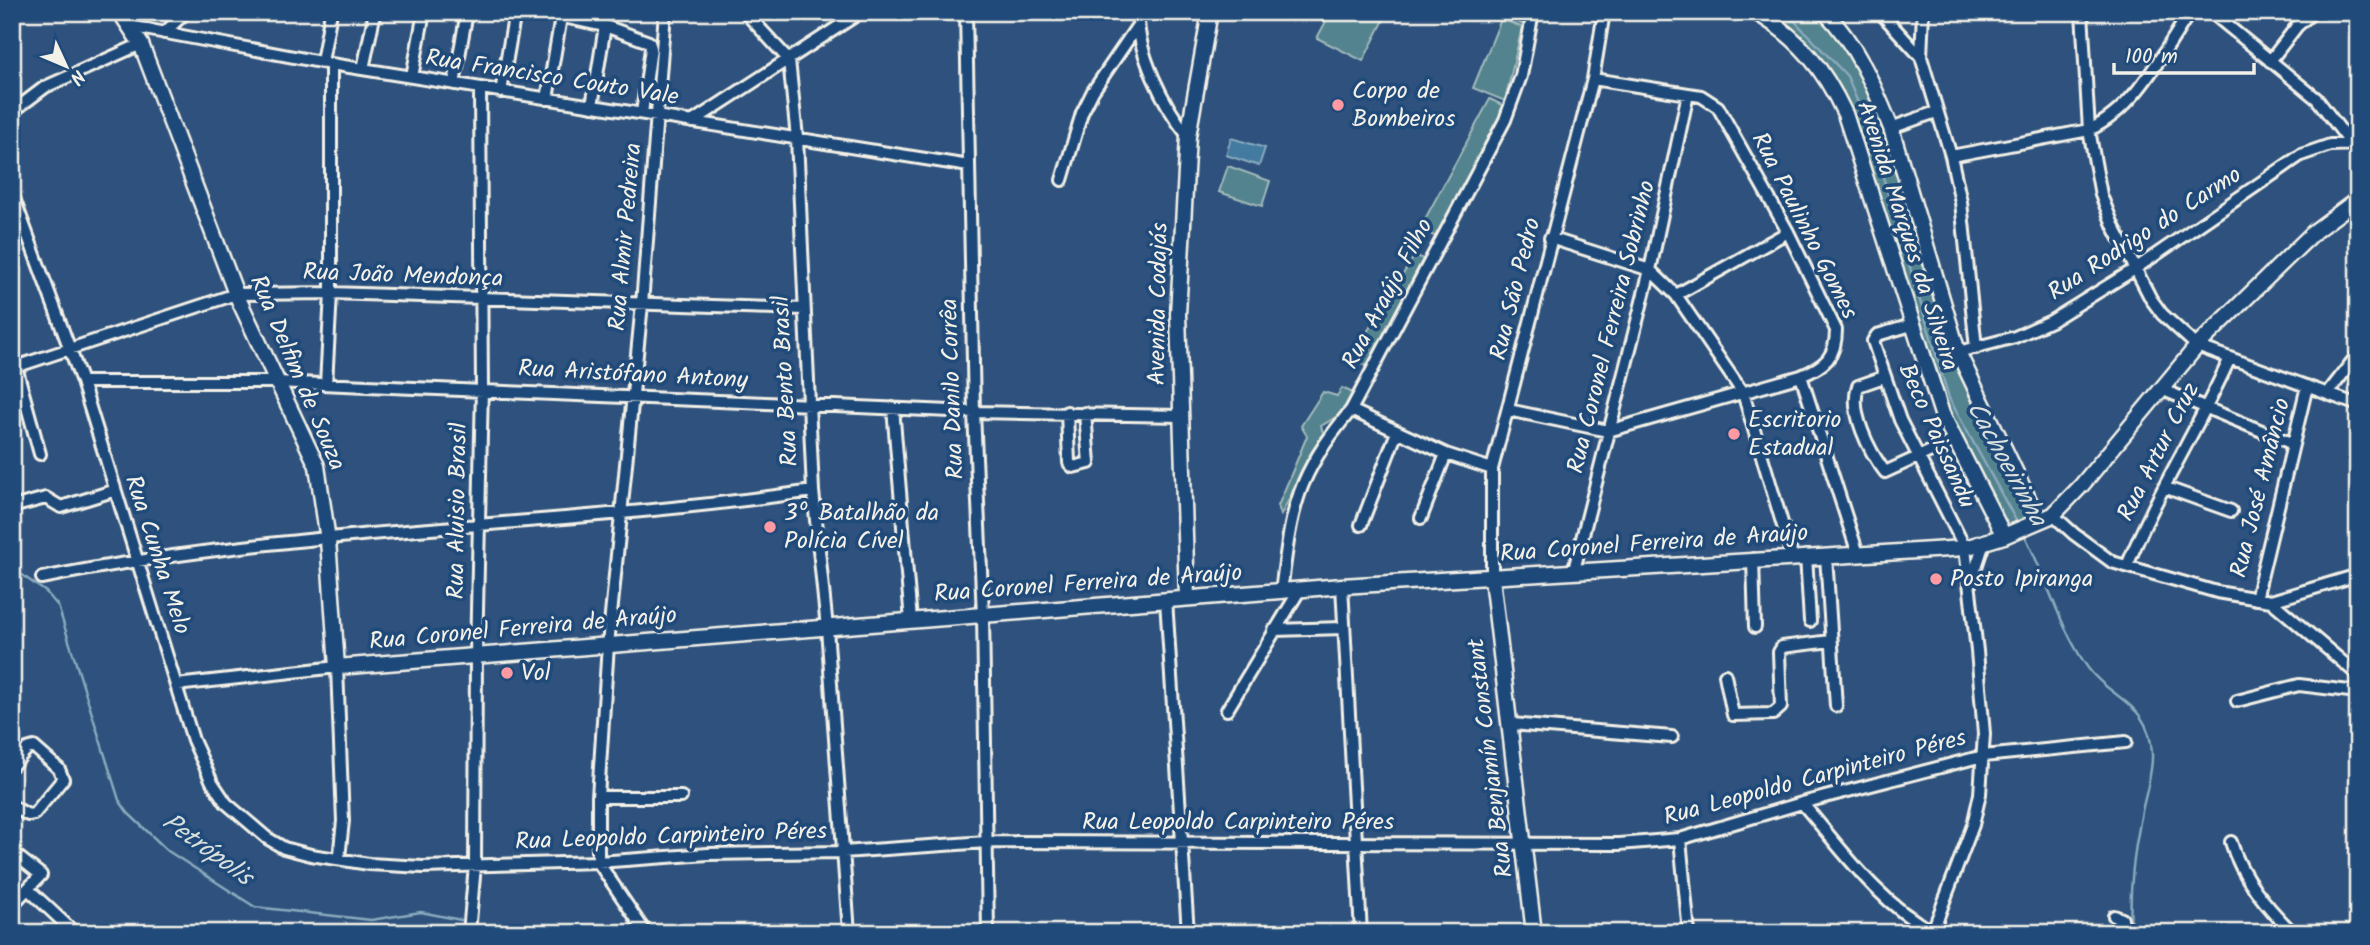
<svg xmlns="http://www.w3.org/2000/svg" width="2370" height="945" font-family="Kalam,sans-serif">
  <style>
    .green { fill: #52838e; stroke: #a3babb; stroke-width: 2 }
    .water { fill: #437aa0; stroke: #8aaabd; stroke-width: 2 }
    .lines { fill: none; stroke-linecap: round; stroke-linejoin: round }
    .stream { stroke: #8aaabd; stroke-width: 2.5 }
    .minor-casing { stroke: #f4f1e8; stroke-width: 16 }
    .tertiary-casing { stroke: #f4f1e8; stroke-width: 19 }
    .minor { stroke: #1f4a7a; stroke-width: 10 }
    .tertiary { stroke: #1f4a7a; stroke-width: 14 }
    .poi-dot { fill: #ff9aa2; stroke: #1f4a7a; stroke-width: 2.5 }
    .labels { text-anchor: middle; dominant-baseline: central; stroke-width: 7; stroke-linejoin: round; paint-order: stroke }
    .street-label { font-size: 24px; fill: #f4f1e8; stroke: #1f4a7a }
    .poi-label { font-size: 24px; fill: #f4f1e8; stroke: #1f4a7a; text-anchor: start }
    .water-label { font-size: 26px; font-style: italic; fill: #d9dfdd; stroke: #1f4a7a }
  </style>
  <rect width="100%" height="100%" fill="#2e527d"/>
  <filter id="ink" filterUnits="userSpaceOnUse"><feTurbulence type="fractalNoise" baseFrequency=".0143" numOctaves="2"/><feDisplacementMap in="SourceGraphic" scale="14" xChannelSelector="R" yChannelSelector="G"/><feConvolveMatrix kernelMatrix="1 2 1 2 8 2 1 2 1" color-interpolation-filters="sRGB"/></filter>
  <g filter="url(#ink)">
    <path class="green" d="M1331,12H1388L1363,61L1317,38Z
      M1494,12H1526L1524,25Z
      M1760,12C1775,12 1806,7 1818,15C1887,60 1935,299 1964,382C1980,429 2010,475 2033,520L2007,531L1955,433L1845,99C1823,56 1797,41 1760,12Z
      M1501,19L1522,27L1505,101L1473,88Z
      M1490,99L1502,105L1504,114L1437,237L1419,230Z
      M1228,166L1270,181L1262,206L1219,192Z
      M1415,255L1423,259L1366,368L1354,353Z
      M1342,388L1353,393C1352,411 1335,417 1321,426L1323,433L1281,515L1278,506L1307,436L1301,426L1323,392L1337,396Z"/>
    <path class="water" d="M1231,138L1265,148L1259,166L1226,155Z"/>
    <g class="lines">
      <path class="stream" d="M1786,12L1847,76L1869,130L1949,398L2019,526
        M2024,534C2047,578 2059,627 2088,668C2112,701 2150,702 2152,754C2153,775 2143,801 2140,822C2133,857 2129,897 2131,933
        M12,568L46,592L58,606L119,800L128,813L168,851L255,907L371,920L421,912L461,920
        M477,925L499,933"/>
      <defs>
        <path id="minor" d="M541,12L605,26L649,42L651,48L642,113
          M745,12L789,60L797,138L813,491L827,628L849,933
          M966,12L974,412L983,615L988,933
          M1138,12C1136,52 1164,106 1188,136
          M1880,12L1921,57
          M1923,12L1921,57L1951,156L1961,202L1976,348
          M2082,12L2089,130L2101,195L2113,225L2151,299L2162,314L2197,346L2358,405
          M2211,12L2317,99L2358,153
          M129,26L331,64L969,166
          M164,33L186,12
          M2270,61L2297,26L2313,12
          M322,62L331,12
          M363,69L375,12
          M412,77L424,12
          M454,84L467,12
          M501,92L515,12
          M547,99L561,17
          M592,106L605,26
          M12,112L45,87L141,44
          M692,122L861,12
          M1891,128L1936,112
          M1951,156L2089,130C2136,108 2162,54 2190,12
          M1062,180L1082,113L1093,91L1138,25
          M12,193L82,382L193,740L212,782L226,803L267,838L284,848L311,855L369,864L423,867L598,862L708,854L843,852L986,842L1619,844L1680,839L1802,803L1983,756L2126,742
          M1550,238L1650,270L1676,295L1743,393L1792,556
          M1676,295L1788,232
          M1912,325L1877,335L1873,341L1900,420L1965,548L1977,651L1984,734L1980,794L1973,825L1932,933
          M1958,352L2015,337L2051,321L2135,269L2301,155L2330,145L2358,144
          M16,367L40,454
          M12,368L236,294L331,293L804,309
          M1801,376L1858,554
          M1884,377L1858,386C1849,412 1869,451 1885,472L1953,441
          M82,382H275L974,412L1181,416
          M326,384L331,293V64
          M2161,389L2293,444
          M2328,393L2358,354
          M893,408L911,621
          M1351,410L1446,454L1492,469
          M1508,410L1608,431L1801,376C1825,366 1836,357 1836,330L1788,232L1718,107L1701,96L1593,79
          M1067,412L1069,463L1073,467L1089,463L1085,413
          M2164,487L2231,511
          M12,507L46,498L61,507L113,491
          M2053,515L2074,534L2112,562L2217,592L2271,601L2358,575
          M1421,518L1446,454
          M1361,525L1397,432
          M1806,556L1810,621
          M1826,556L1836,706
          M1753,559L1755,627
          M2127,566C2156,494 2198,429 2230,358
          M1574,570L1650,270L1688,94
          M42,578C295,527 557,528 813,491
          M1492,578V469L1593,79L1604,12
          M1970,585L1984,543
          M1342,586L1361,933
          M1281,592C1292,506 1295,478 1351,410L1505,120L1521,76L1533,12
          M2256,599L2307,386
          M1166,600L1188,933
          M2271,601L2358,675
          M1274,630L1344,628
          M1725,675L1733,715L1773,714L1781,707L1779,652L1782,647L1831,641
          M176,685L337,667L343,821L339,858
          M2237,701L2299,685L2358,692
          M1227,710L1299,591
          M1511,724L1672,737
          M12,766L27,749L34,747L59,769L63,779L34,814L28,815L12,806
          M598,797H681
          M1802,803C1841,848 1878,903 1932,931
          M1680,839L1689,933
          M2231,842C2241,877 2267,907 2293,933
          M12,852L41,875L12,905
          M28,889L75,933
          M2114,916L2122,919L2124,933
          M469,933L475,865L476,655L482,388L480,89
          M646,933L598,862V797L608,645L642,304L665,12"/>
        <path id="tertiary" d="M120,12L141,44L236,294L317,466L328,540L337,667L1342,586L1965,548L2004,536L2053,515L2081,486L2197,346L2315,231L2358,199
          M1755,12C1799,37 1824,69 1845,114L1942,414L2004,536
          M1825,12C1857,45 1874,86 1891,128L1958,352L2039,521
          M1492,578L1534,933
          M1187,598L1178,314L1188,136L1210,12"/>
      </defs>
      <use href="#minor" class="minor-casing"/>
      <use href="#tertiary" class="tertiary-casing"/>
      <use href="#minor" class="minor"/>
      <use href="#tertiary" class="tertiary"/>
    </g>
  </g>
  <g class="poi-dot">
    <circle cx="1338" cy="105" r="7"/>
    <circle cx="1734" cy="434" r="7"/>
    <circle cx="770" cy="527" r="7"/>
    <circle cx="1936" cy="579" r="7"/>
    <circle cx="507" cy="673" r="7"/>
  </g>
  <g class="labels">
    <g class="street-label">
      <text transform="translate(552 78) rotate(9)">Rua Francisco Couto Vale</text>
      <text transform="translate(1804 226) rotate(63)">Rua Paulinho Gomes</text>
      <text transform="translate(2145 234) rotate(-33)">Rua Rodrigo do Carmo</text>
      <text transform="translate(1907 236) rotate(72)">Avenida Marques da Silveira</text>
      <text transform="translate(626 237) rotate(-85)">Rua Almir Pedreira</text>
      <text transform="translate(403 276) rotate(2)">Rua João Mendonça</text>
      <text transform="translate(1516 289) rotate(-76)">Rua São Pedro</text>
      <text transform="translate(1388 294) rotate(-62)">Rua Araújo Filho</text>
      <text transform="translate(1159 304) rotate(-89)">Avenida Codajás</text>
      <text transform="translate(1612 327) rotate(-76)">Rua Coronel Ferreira Sobrinho</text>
      <text transform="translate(297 373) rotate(67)">Rua Delfim de Souza</text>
      <text transform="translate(633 375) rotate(3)">Rua Aristófano Antony</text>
      <text transform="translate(786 381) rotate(-93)">Rua Bento Brasil</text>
      <text transform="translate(953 389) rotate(-92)">Rua Danilo Corrêa</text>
      <text transform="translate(1936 436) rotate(66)">Beco Paissandu</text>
      <text transform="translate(2159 452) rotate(-63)">Rua Artur Cruz</text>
      <text transform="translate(2261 488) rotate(-76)">Rua José Amâncio</text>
      <text transform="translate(458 511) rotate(-89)">Rua Aluisio Brasil</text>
      <text transform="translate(1654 544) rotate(-4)">Rua Coronel Ferreira de Araújo</text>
      <text transform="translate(157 555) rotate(72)">Rua Cunha Melo</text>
      <text transform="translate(1088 584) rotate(-4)">Rua Coronel Ferreira de Araújo</text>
      <text transform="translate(523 629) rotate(-5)">Rua Coronel Ferreira de Araújo</text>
      <text transform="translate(1491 758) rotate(-97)">Rua Benjamín Constant</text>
      <text transform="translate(1815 778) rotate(-15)">Rua Leopoldo Carpinteiro Péres</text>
      <text x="1238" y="822">Rua Leopoldo Carpinteiro Péres</text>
      <text transform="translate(671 837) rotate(-2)">Rua Leopoldo Carpinteiro Péres</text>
    </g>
    <g class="poi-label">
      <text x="1352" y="91">Corpo de<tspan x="1352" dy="28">Bombeiros</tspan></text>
      <text x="1748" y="420">Escritorio<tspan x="1748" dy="28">Estadual</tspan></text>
      <text x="784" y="513">3º Batalhão da<tspan x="784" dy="28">Polícia Cível</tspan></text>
      <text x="1950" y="579">Posto Ipiranga</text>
      <text x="521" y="673">Vol</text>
    </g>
    <g class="water-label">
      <text transform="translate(2006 464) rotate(61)">Cachoeirinha</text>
      <text transform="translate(207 850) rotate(36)">Petrópolis</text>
    </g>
  </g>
  <rect width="2370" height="945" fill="none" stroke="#1f4a7a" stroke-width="42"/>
  <rect x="21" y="21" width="2328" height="903" fill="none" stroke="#f4f1e8" stroke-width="2.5" filter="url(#ink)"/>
  <g transform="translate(66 66) rotate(134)" stroke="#1f4a7a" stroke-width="5" paint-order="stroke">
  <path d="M0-5L12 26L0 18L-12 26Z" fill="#f4f1e8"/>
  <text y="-10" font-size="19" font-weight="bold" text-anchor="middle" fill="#f4f1e8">N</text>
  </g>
  <path d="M2114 63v10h140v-10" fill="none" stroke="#f4f1e8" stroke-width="3.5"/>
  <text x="2125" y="63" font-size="21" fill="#f4f1e8" stroke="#1f4a7a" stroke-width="5" paint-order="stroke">100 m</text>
</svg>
